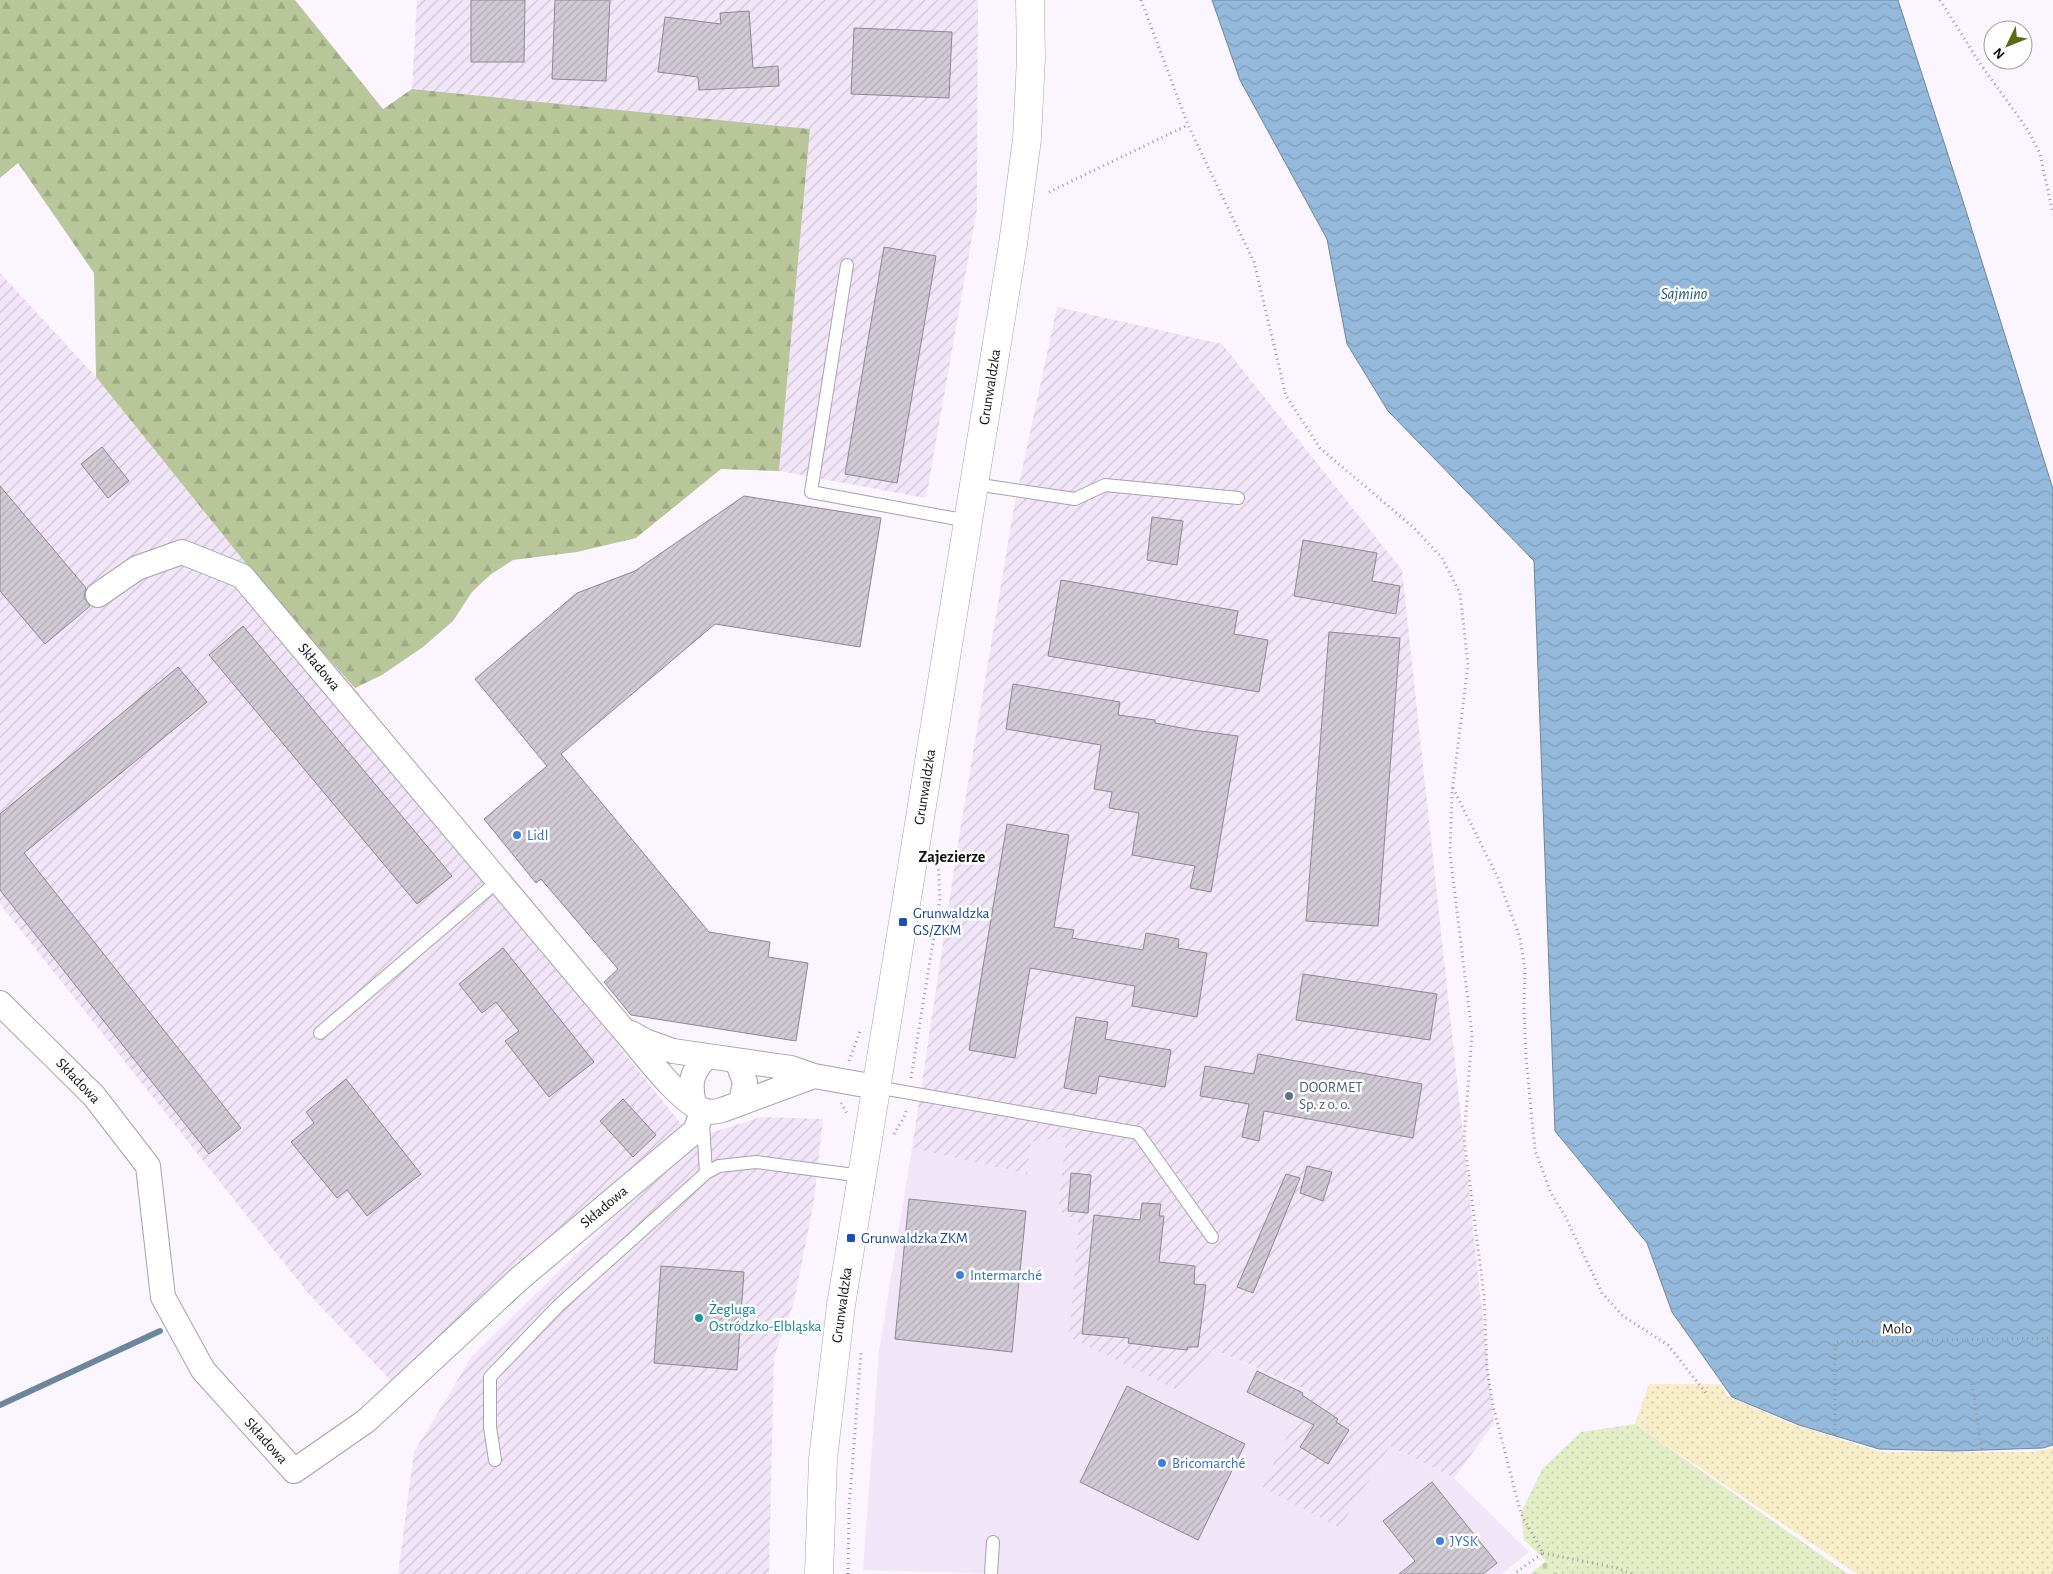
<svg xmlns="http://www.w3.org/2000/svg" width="2053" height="1574" font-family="'Alegreya Sans',sans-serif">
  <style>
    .built { fill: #f1e6f8 }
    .industrial { fill: url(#industrial-furrows) }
    .forest { fill: url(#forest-firs) }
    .sand { fill: url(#sand-dots) }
    .cemetery { fill: url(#cemetery-stones) }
    .park { fill: url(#park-dots) }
    .water { fill: url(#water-waves); stroke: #6d869e }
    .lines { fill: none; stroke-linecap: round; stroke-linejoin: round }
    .stream { stroke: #6d869e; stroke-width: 6 }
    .building { fill: url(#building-hatch); stroke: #8d8791 }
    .service-casing { stroke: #a8a1ac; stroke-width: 14 }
    .minor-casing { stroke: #a8a1ac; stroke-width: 26 }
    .secondary-casing { stroke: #a8a1ac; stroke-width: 29 }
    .path { stroke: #9b979e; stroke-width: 3; stroke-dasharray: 1 4; stroke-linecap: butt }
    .service { stroke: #fff; stroke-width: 12 }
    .minor { stroke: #fff; stroke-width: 24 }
    .secondary { stroke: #fff; stroke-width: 28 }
    .shop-dot { fill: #3f7fe0; stroke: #fff; stroke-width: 2 }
    .transit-dot { fill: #1a4fb4; stroke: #fff; stroke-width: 2 }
    .service-dot { fill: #5c6f8a; stroke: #fff; stroke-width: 2 }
    .culture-dot { fill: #0f9aa8; stroke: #fff; stroke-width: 2 }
    .labels { text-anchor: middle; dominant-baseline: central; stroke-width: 5; stroke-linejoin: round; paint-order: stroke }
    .street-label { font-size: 15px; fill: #110e12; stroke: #fff }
    .shop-label { font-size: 15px; fill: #366cbe; stroke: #fff; text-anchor: start }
    .transit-label { font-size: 15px; fill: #164399; stroke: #fff; text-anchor: start }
    .service-label { font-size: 15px; fill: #4e5e75; stroke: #fff; text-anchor: start }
    .culture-label { font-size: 15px; fill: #0d838f; stroke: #fff; text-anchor: start }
    .water-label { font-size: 16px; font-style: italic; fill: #205581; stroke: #fff }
    .neighbourhood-label { font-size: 16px; font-weight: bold; fill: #110e12; stroke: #fff }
  </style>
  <defs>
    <pattern id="industrial-furrows" width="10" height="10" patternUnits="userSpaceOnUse" patternTransform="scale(1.25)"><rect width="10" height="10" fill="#f1e6f8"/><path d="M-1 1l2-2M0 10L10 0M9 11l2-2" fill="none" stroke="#cec4d4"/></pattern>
    <pattern id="forest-firs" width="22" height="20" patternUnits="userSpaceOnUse" patternTransform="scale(1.25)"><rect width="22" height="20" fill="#b9c69a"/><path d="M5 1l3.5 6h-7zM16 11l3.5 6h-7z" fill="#9ea984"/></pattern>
    <pattern id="sand-dots" width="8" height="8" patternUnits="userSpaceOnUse" patternTransform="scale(1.25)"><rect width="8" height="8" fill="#f7edc8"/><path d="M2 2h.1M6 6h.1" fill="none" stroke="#d3caab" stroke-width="1.8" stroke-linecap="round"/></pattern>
    <pattern id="cemetery-stones" width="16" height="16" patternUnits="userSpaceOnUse" patternTransform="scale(1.25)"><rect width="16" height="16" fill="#e3eec7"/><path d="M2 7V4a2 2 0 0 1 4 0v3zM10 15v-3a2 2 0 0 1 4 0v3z" fill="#c2cbaa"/></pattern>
    <pattern id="park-dots" width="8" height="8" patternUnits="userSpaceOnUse" patternTransform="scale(1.25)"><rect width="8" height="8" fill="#e3eec7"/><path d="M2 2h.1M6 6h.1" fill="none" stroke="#c2cbaa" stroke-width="1.8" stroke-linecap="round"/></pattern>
    <pattern id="water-waves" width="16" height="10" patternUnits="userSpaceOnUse" patternTransform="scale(1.25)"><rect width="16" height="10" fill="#95b9da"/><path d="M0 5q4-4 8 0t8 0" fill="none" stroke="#7f9eba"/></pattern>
    <pattern id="building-hatch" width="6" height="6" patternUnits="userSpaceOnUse" patternTransform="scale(1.25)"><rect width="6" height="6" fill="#d0cad5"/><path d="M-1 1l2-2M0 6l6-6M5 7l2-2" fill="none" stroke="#b2acb6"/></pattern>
  </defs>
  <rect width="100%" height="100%" fill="#faf5fe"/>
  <path class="built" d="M1066,1137L1058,1210L1079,1221L1070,1337L1213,1349L1310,1392L1263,1487L1340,1528L1390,1446L1454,1478L1529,1552L1502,1574H1000L863,1570L879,1351L912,1148L1027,1174L1031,1142Z"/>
  <path class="industrial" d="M417,0H978L977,209L926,498L779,471L810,129L412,89Z
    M0,273L96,377L268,591L355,688L628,1058L687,1131L393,1383L307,1292L0,904Z
    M1057,307L1222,344L1402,570L1494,1423L1454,1478L1390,1446L1340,1528L1262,1487L1310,1391L1213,1349L1181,1392L1069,1337L1079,1222L1058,1210L1066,1137L1031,1142L1027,1174L912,1148L960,831L1014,507Z
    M761,1117L823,1119L814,1201L794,1302L774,1357L769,1574H398L414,1452L472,1356L695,1138Z"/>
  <path class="forest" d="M0,0H295L383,109L412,89L810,129L779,471L721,469L636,538L577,552L513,560L490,575L472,592L453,621L423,647L382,675L355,688L268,591L96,377L94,273L18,163L0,178Z"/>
  <path class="sand" d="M1649,1384H1719L1729,1397L1789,1423L1881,1452H2034L2053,1448V1574H1857L1635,1424Z"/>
  <path class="cemetery" d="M1546,1561L1562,1574H1530Z"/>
  <path class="park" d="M1635,1424L1848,1574H1562L1546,1561L1524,1540L1521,1513L1542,1469L1581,1432Z"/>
  <path class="water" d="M1212,0H1898L1962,198L2053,489V1445L2043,1448L1954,1451L1879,1449L1799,1425L1732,1397L1672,1312L1647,1243L1555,1131L1534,561L1388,411L1347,344L1327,239L1240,80Z"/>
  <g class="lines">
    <path class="stream" d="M0,1405L160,1331"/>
  </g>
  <path class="building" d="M471,0H525L524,62H471Z
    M555,0H610L606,81L552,79Z
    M749,11L753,68L778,66L779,86L699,90L698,77L658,72L665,17L721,24L720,13Z
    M854,28L952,32L949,98L851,94Z
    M884,247L936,256L897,483L845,474Z
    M102,447L129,481L108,498L81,464Z
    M0,486L86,588L84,597L90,606L45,644L0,591Z
    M744,496L881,518L860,647L715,624L561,754L709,932L770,942L768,957L808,963L796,1041L631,1015L604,982L618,969L541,879L536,883L484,819L547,766L475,679L577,593L635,571Z
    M1152,517L1183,521L1177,565L1147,560Z
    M1303,540L1377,553L1372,581L1400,586L1396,614L1294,596Z
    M1061,580L1238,611L1234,634L1268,640L1259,692L1048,656Z
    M243,626L452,876L417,904L209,655Z
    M1329,632L1400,638L1378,926L1306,921Z
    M178,667L207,702L24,853L241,1128L209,1154L0,890V814Z
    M1013,684L1120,702L1118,715L1155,720V723L1193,730L1238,736L1211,892L1190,888L1195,866L1132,855L1139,813L1109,808L1112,792L1094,789L1101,745L1006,729Z
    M1007,824L1069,835L1054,927L1074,930L1072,938L1143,950L1146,933L1179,939L1178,948L1207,953L1197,1017L1132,1006L1135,986L1030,968L1015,1058L969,1050Z
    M503,948L594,1062L549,1097L505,1041L519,1031L508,1017L496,1002L482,1013L459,984Z
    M1303,974L1437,994L1430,1040L1296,1020Z
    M1076,1017L1108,1022L1105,1039L1171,1050L1165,1087L1099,1076L1096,1094L1064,1088Z
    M1258,1054L1422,1084L1413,1138L1264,1111L1259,1141L1242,1137L1249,1104L1200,1096L1205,1066L1254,1074Z
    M346,1079L421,1174L367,1216L347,1190L337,1198L291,1142L314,1123L306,1112Z
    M623,1099L656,1135L633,1157L600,1121Z
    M1307,1166L1332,1172L1323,1201L1300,1193Z
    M1071,1173L1091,1175L1088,1213L1068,1211Z
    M1286,1174L1300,1178L1253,1293L1237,1287Z
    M909,1199L1026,1211L1012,1352L895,1339Z
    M1142,1203L1161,1204L1159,1216H1164L1159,1262L1195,1266L1194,1284L1206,1285L1198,1347H1188L1187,1350L1151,1346L1128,1343L1129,1338L1082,1334L1094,1215L1140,1220Z
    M661,1266L744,1272L737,1370L654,1363Z
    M1257,1371L1303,1393L1302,1395L1338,1419L1336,1422L1349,1430L1328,1464L1300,1447L1314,1425L1247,1392Z
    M1127,1386L1245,1444L1198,1540L1080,1482Z
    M1432,1482L1497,1563L1483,1574H1399L1415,1561L1383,1521Z"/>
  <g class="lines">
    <defs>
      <path id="service" d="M847,265L811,492L968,521
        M974,484L1075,499L1105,485L1238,498
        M320,1033L499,880
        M876,1087L1138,1133L1212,1237
        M703,1123L706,1173
        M495,1460L490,1427V1377L558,1306L706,1173L719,1166L756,1162L862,1176
        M991,1574L993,1542"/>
      <path id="minor" d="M98,595L137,568L182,552L242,576L621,1027C641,1049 677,1100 703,1110C710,1113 716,1112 722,1110L814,1076
        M0,1003L94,1096L148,1166L163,1297L203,1370L294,1471L366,1421L519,1279L695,1131L703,1110
        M631,1033L645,1041L673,1051L791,1068L814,1076L876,1087
        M737,1061L745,1082L741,1103
        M694,1104C689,1082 691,1073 707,1056"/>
      <path id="secondary" d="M819,1574L823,1459L841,1305L1013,244L1027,139L1031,58L1030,0"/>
    </defs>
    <use href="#service" class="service-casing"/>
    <use href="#minor" class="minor-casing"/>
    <use href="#secondary" class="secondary-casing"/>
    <path class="path" d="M1141,0L1188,125L1254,262L1286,396L1320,448L1413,527L1442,558L1460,593L1468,665L1452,793L1450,854L1472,1034L1464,1138L1484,1295L1487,1369L1493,1406L1521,1514L1543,1553L1514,1574
      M1940,0L1979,62L2028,130L2040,154L2053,214
      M1049,192L1188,125
      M1453,788L1498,878L1520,938L1525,970L1524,1007L1526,1057L1535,1150L1551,1193L1564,1214L1602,1293L1623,1316L1668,1345L1706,1393
      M849,1061L861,1029
      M911,1078L940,899L938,861
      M841,1103L848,1115
      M894,1134L903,1119L907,1109
      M1972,1384L1982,1450
      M1835,1435V1342L2053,1338
      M1543,1553L1617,1568L1632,1574
      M848,1574L849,1508L861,1353"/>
    <use href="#service" class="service"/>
    <use href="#minor" class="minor"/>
    <use href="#secondary" class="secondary"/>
  </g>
  <g class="shop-dot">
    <circle cx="517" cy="835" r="5"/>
    <circle cx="960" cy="1275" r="5"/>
    <circle cx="1162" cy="1463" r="5"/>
    <circle cx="1440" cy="1541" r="5"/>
  </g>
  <g class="transit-dot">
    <rect x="898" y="917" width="10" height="10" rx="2.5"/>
    <rect x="846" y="1233" width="10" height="10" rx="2.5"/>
  </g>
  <circle class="service-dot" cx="1289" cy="1096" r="5"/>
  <circle class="culture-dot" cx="699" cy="1318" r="5"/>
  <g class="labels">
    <g class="street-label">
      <text transform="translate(990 387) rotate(-81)">Grunwaldzka</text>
      <text transform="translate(319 667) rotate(50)">Składowa</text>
      <text transform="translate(925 787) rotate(-81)">Grunwaldzka</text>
      <text transform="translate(78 1081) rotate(46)">Składowa</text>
      <text transform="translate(604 1207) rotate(-40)">Składowa</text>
      <text transform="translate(842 1305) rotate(-82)">Grunwaldzka</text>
      <text transform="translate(1897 1329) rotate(-1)">Molo</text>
      <text transform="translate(266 1441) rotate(48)">Składowa</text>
    </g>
    <g class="shop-label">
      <text x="527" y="835">Lidl</text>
      <text x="970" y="1275">Intermarché</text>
      <text x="1172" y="1463">Bricomarché</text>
      <text x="1450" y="1541">JYSK</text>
    </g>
    <g class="transit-label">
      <text x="913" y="913">Grunwaldzka<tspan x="913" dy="17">GS/ZKM</tspan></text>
      <text x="861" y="1238">Grunwaldzka ZKM</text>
    </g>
    <g class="service-label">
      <text x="1299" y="1087">DOORMET<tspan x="1299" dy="17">Sp. z o. o.</tspan></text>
    </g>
    <g class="culture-label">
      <text x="709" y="1309">Żegluga<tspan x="709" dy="17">Ostródzko-Elbląska</tspan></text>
    </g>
    <g class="water-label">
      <text x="1684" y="294">Sajmino</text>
    </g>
    <g class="neighbourhood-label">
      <text x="952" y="857">Zajezierze</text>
    </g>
  </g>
  <g transform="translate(2008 45) rotate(227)"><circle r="24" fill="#ffffff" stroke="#a09fa0"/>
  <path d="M0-4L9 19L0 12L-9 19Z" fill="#5a6b18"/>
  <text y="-8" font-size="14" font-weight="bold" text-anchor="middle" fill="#110e12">N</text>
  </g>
</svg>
